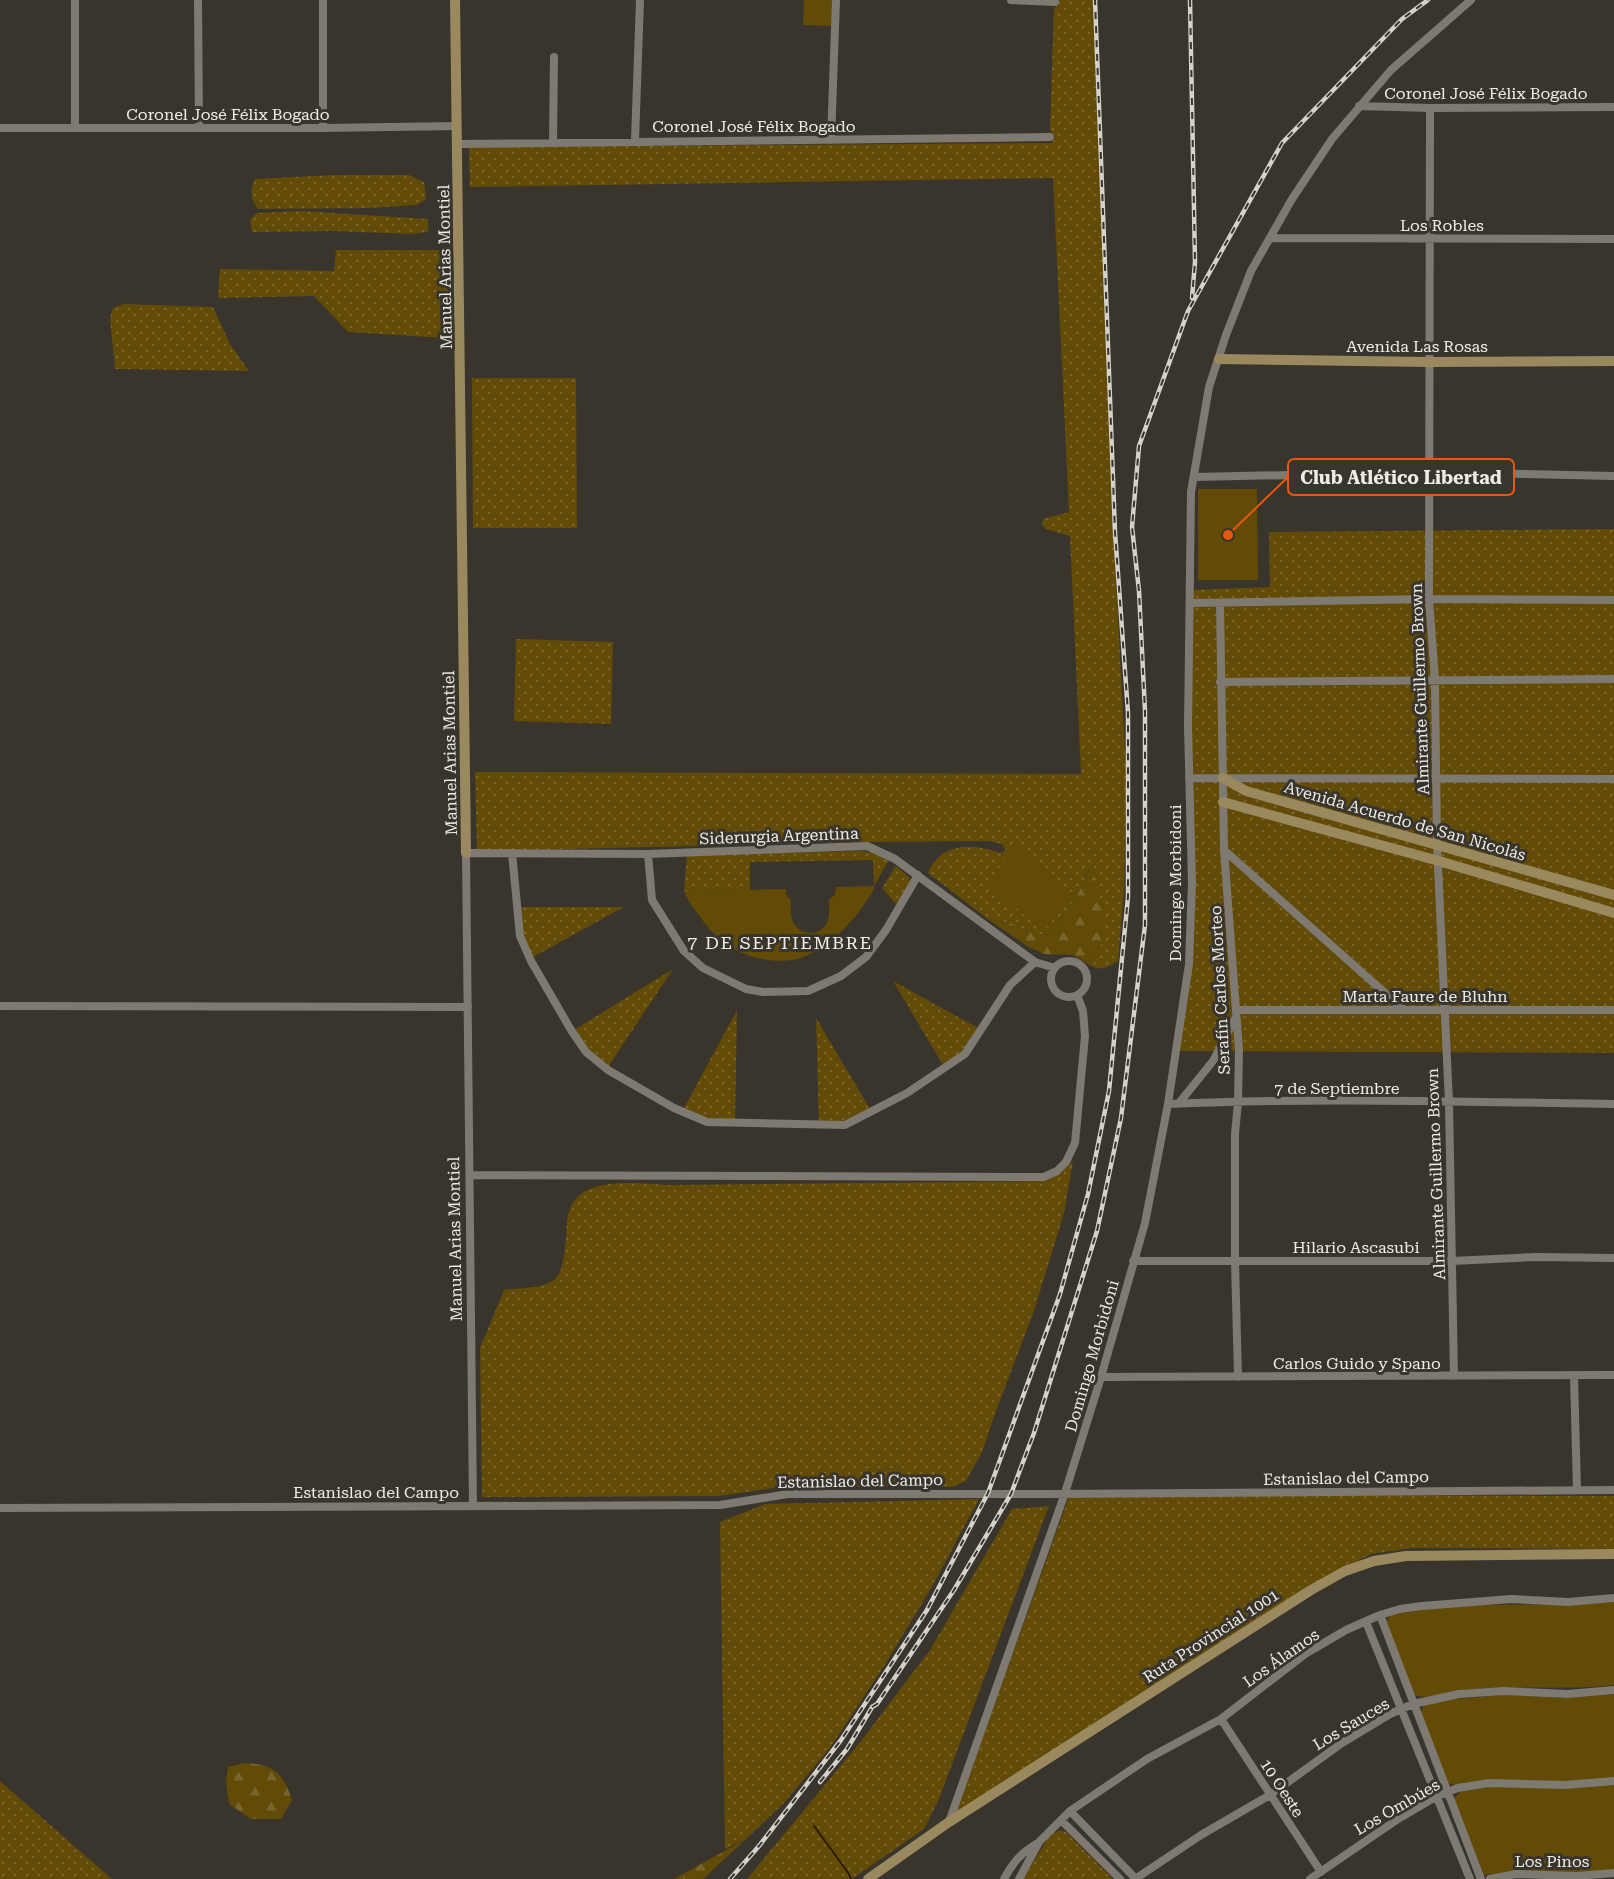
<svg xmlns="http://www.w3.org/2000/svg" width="1614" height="1879" font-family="'Roboto Serif',serif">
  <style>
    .grass { fill: url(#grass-dots) }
    .forest { fill: url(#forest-firs) }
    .green { fill: #624a07 }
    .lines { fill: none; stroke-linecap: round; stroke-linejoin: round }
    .stream { stroke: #291c00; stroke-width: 2 }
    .street { stroke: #7f7a71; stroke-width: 8 }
    .secondary { stroke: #9a895f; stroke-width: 10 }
    .rail-casing { stroke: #d4d2cb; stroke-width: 4.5 }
    .rail { stroke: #39352d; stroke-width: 2; stroke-dasharray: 7; stroke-linecap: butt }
    .labels { text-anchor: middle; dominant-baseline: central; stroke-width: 6; stroke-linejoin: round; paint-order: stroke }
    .street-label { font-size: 16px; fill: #eeece6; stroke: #39352d }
    .neighbourhood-label { font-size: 18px; letter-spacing: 1.5px; fill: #eeece6; stroke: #39352d }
    .leader { fill: none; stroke: #e8590c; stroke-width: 2 }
    .callout-dot { fill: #e8590c; stroke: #39352d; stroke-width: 2 }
    .callout { fill: #39352d; stroke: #e8590c; stroke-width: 2 }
    .callout-label { font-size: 18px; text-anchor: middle; font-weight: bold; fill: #eeece6 }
  </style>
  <defs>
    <pattern id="grass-dots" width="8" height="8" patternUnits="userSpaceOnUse" patternTransform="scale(1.5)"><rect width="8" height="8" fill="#624a07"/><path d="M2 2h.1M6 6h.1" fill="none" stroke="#79642b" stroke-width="1.8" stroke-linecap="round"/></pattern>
    <pattern id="forest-firs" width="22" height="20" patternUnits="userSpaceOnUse" patternTransform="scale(1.5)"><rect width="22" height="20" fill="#624a07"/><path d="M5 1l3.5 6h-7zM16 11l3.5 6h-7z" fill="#79642b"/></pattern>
  </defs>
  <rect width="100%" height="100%" fill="#39352d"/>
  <path class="grass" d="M1058,0H1093L1113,520L1126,772L1124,892L1118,961C1106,969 1097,972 1085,962L1094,958L1089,869L1078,894L1050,934L1036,935L1008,922L989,920L928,873C940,842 974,843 1000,853L1006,850L1002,844L989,841L869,842L477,851L475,772L1081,774L1070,536L1045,529L1042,524L1043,519L1069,512L1053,178L470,187L469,147L1052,143L1055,137L1050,130L1054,8L1059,5Z
    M334,175H409L424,182L426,199L417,205L368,208L258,209C250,200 250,189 255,179Z
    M303,211L428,219V232L410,234L333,231L252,232L250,220L256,213Z
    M336,250H451L446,338L348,332L314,296L218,298L220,269L334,271Z
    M124,304L213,307L230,344L249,371L115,369L110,318L113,308Z
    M472,378H576L577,528H473Z
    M1614,529V1053L1177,1051L1189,964L1190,590L1270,587L1269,532Z
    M516,639L613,642L611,724L514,721Z
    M861,851L875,853L889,860L874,886L873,860L750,862V890L684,891L687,855Z
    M896,866L909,877L910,882L898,903H895L882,888Z
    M518,907H624L533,957L523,935Z
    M673,969L608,1067L587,1050L574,1030Z
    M893,981L978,1028L964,1052L943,1065Z
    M737,1010L735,1121L707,1120L683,1110Z
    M816,1018L870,1109L844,1121L819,1123Z
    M1073,1161L1064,1213L1034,1311L996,1411L982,1452L966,1481L952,1487H781L719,1496L482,1497L480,1348L504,1290C519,1288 547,1289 557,1277C564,1268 564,1252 566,1241C567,1231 566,1218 570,1209C582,1174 643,1184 671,1185L1047,1181L1062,1172Z
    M1342,1495L1614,1496V1549L1412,1548L1371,1554L1329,1575L956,1813L1069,1497Z
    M979,1499L933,1585L886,1663L830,1748L784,1803L746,1839L725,1849L720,1522L765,1504Z
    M1049,1506L939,1799L924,1829L852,1879H747L861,1741L930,1650L1012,1509Z
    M0,1781L112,1879H0Z
    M1060,1830L1066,1832L1113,1879H1023L1050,1835Z"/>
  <path class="forest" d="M1090,868C1099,890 1107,916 1102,941C1101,947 1097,953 1094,958L1085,962L1073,955L1044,954L1027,946L989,920L1008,922L1036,935L1050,934L1078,894Z
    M244,1763C273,1764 283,1772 292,1800L281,1819H251L229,1804L226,1783L228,1767Z
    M746,1839L703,1879H674Z"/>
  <path class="green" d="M804,0H833L832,26L803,25Z
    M1198,489H1257L1258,580H1198Z
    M1016,847L1074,894L1044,931L986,884Z
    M874,886V889C858,917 836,942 806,956C781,967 743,958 723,942C713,934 705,924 698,914C693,907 687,900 684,891L786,889V895L791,900C791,908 790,917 794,924C802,936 820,936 827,923C830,916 829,906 829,899L835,895L836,887Z
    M1614,1602V1685C1561,1691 1508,1684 1455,1691C1441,1693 1428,1700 1414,1695L1386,1623L1390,1615C1420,1610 1450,1606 1481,1605C1525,1603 1570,1607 1614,1602Z
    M1614,1694V1778L1564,1782L1486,1780L1457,1786L1448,1783L1421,1712L1424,1704L1445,1700L1503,1695L1568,1698Z
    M1614,1784V1869L1574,1873L1518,1871L1484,1875L1454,1799L1460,1792L1496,1786Z"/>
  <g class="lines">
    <path class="stream" d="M814,1826L849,1874L851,1879"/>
    <path class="street" d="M198,0L199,127
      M1011,0L1055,2
      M1359,106L1430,108L1614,107
      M1430,108L1429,599L1435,680L1437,845L1449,1102L1454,1376
      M0,128H323L457,126
      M75,128V0
      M323,128V0
      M635,140L640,0
      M831,140L836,0
      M553,142L554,57
      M458,144L1050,137
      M1270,238L1614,239
      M1195,477L1429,472L1614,476
      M1190,603L1429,599L1614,600
      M1220,603L1224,850L1239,1050L1238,1102L1235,1134V1261L1238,1377
      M1220,682L1614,679
      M1189,778L1614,779
      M1224,850L1403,1009
      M512,853L520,936L531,961L571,1030L586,1052L608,1070L674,1108L707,1122L845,1125L907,1093L965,1054L1010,985L1035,962
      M648,854L652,900L684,951L703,968L746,989L763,992L808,991L841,976L866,957L886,930L918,875
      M1051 979a18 18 0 1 1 36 0a18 18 0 1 1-36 0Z
      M0,1006L468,1007
      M1237,1010H1614
      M1179,1103L1213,1061L1236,1017
      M1168,1104C1316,1097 1466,1102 1614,1104
      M470,1175L1044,1177L1057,1171L1066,1162L1075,1143L1085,1036L1083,1011L1077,995
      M1133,1261H1452L1535,1257L1614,1258
      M1574,1376L1577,1490
      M1101,1377L1614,1375
      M473,1506L466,853L648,854L867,846L895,859L1035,962L1055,968
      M0,1508L720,1505L788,1494H1050L1614,1490
      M1380,1615L1481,1879
      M1366,1622L1470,1879
      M1221,1719L1321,1872
      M1070,1811L1136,1879
      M1061,1820L1120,1879
      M949,1822L1065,1493L1101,1377L1145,1223L1168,1104L1189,964L1192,883L1188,727L1191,492L1209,387L1226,335L1251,271L1292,199L1332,139L1391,70L1471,0
      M1004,1879C1013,1862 1021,1853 1038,1843
      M1019,1879L1039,1842L1070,1811L1147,1759L1221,1719L1305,1654L1346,1630L1380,1615L1400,1609L1422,1606L1511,1599L1568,1602L1614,1598
      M1135,1879L1201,1835L1270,1795L1342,1743L1390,1714L1413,1704L1459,1694L1504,1691L1568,1694L1614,1690
      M1310,1879L1398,1819L1437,1796L1458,1788L1489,1783L1565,1785L1614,1781
      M1490,1879L1516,1874L1577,1876L1614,1873"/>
    <path class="secondary" d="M455,0L466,853
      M1219,359L1429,362L1614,361
      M1223,778L1246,791L1614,895
      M1223,802L1439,861L1614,913
      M868,1879L949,1822L1311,1590L1345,1571L1374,1561L1406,1556L1614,1554"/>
    <defs>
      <path id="rail" d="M1190,0L1195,262L1192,298
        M872,1707L877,1704L954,1590L1011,1494L1034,1433L1097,1231L1121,1118L1145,925V711L1139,591L1132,527L1139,446L1188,311L1282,143L1402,19L1428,0
        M820,1782L847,1749L871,1709
        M730,1879L759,1846L841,1740L927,1610L988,1493L1060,1294L1088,1194L1109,1091L1128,897V713L1115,532L1095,0"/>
    </defs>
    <use href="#rail" class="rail-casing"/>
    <use href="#rail" class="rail"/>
  </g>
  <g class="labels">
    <g class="street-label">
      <text x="1486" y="93">Coronel José Félix Bogado</text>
      <text x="228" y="114">Coronel José Félix Bogado</text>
      <text x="754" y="126">Coronel José Félix Bogado</text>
      <text x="1442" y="225">Los Robles</text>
      <text transform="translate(445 267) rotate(-91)">Manuel Arias Montiel</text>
      <text x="1417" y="346">Avenida Las Rosas</text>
      <text transform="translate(1420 689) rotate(-92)">Almirante Guillermo Brown</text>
      <text transform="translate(450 753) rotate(-91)">Manuel Arias Montiel</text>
      <text transform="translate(1405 821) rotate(16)">Avenida Acuerdo de San Nicolás</text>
      <text transform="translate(779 836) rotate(-2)">Siderurgia Argentina</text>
      <text transform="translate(1175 883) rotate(-90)">Domingo Morbidoni</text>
      <text transform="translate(1220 990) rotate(-93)">Serafín Carlos Morteo</text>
      <text x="1425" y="996">Marta Faure de Bluhn</text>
      <text x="1337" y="1088">7 de Septiembre</text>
      <text transform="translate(1436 1174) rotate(-92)">Almirante Guillermo Brown</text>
      <text transform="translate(455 1239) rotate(-91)">Manuel Arias Montiel</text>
      <text x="1356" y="1247">Hilario Ascasubi</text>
      <text transform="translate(1092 1356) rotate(-74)">Domingo Morbidoni</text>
      <text x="1357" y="1363">Carlos Guido y Spano</text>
      <text transform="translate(1346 1478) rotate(-1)">Estanislao del Campo</text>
      <text transform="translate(860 1481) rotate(-1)">Estanislao del Campo</text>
      <text x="376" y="1492">Estanislao del Campo</text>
      <text transform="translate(1211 1636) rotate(-33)">Ruta Provincial 1001</text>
      <text transform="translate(1281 1658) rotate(-35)">Los Álamos</text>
      <text transform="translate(1351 1724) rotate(-31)">Los Sauces</text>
      <text transform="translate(1282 1788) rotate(57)">10 Oeste</text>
      <text transform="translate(1397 1807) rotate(-30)">Los Ombúes</text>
      <text x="1552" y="1861">Los Pinos</text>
    </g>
    <g class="neighbourhood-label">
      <text x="780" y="942">7 DE SEPTIEMBRE</text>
    </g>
  </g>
  <path class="leader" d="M1228 535L1288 477"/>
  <circle class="callout-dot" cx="1228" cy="535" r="6"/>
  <rect class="callout" x="1288" y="459" width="226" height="36" rx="6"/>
  <g class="callout-label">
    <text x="1401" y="484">Club Atlético Libertad</text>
  </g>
</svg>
